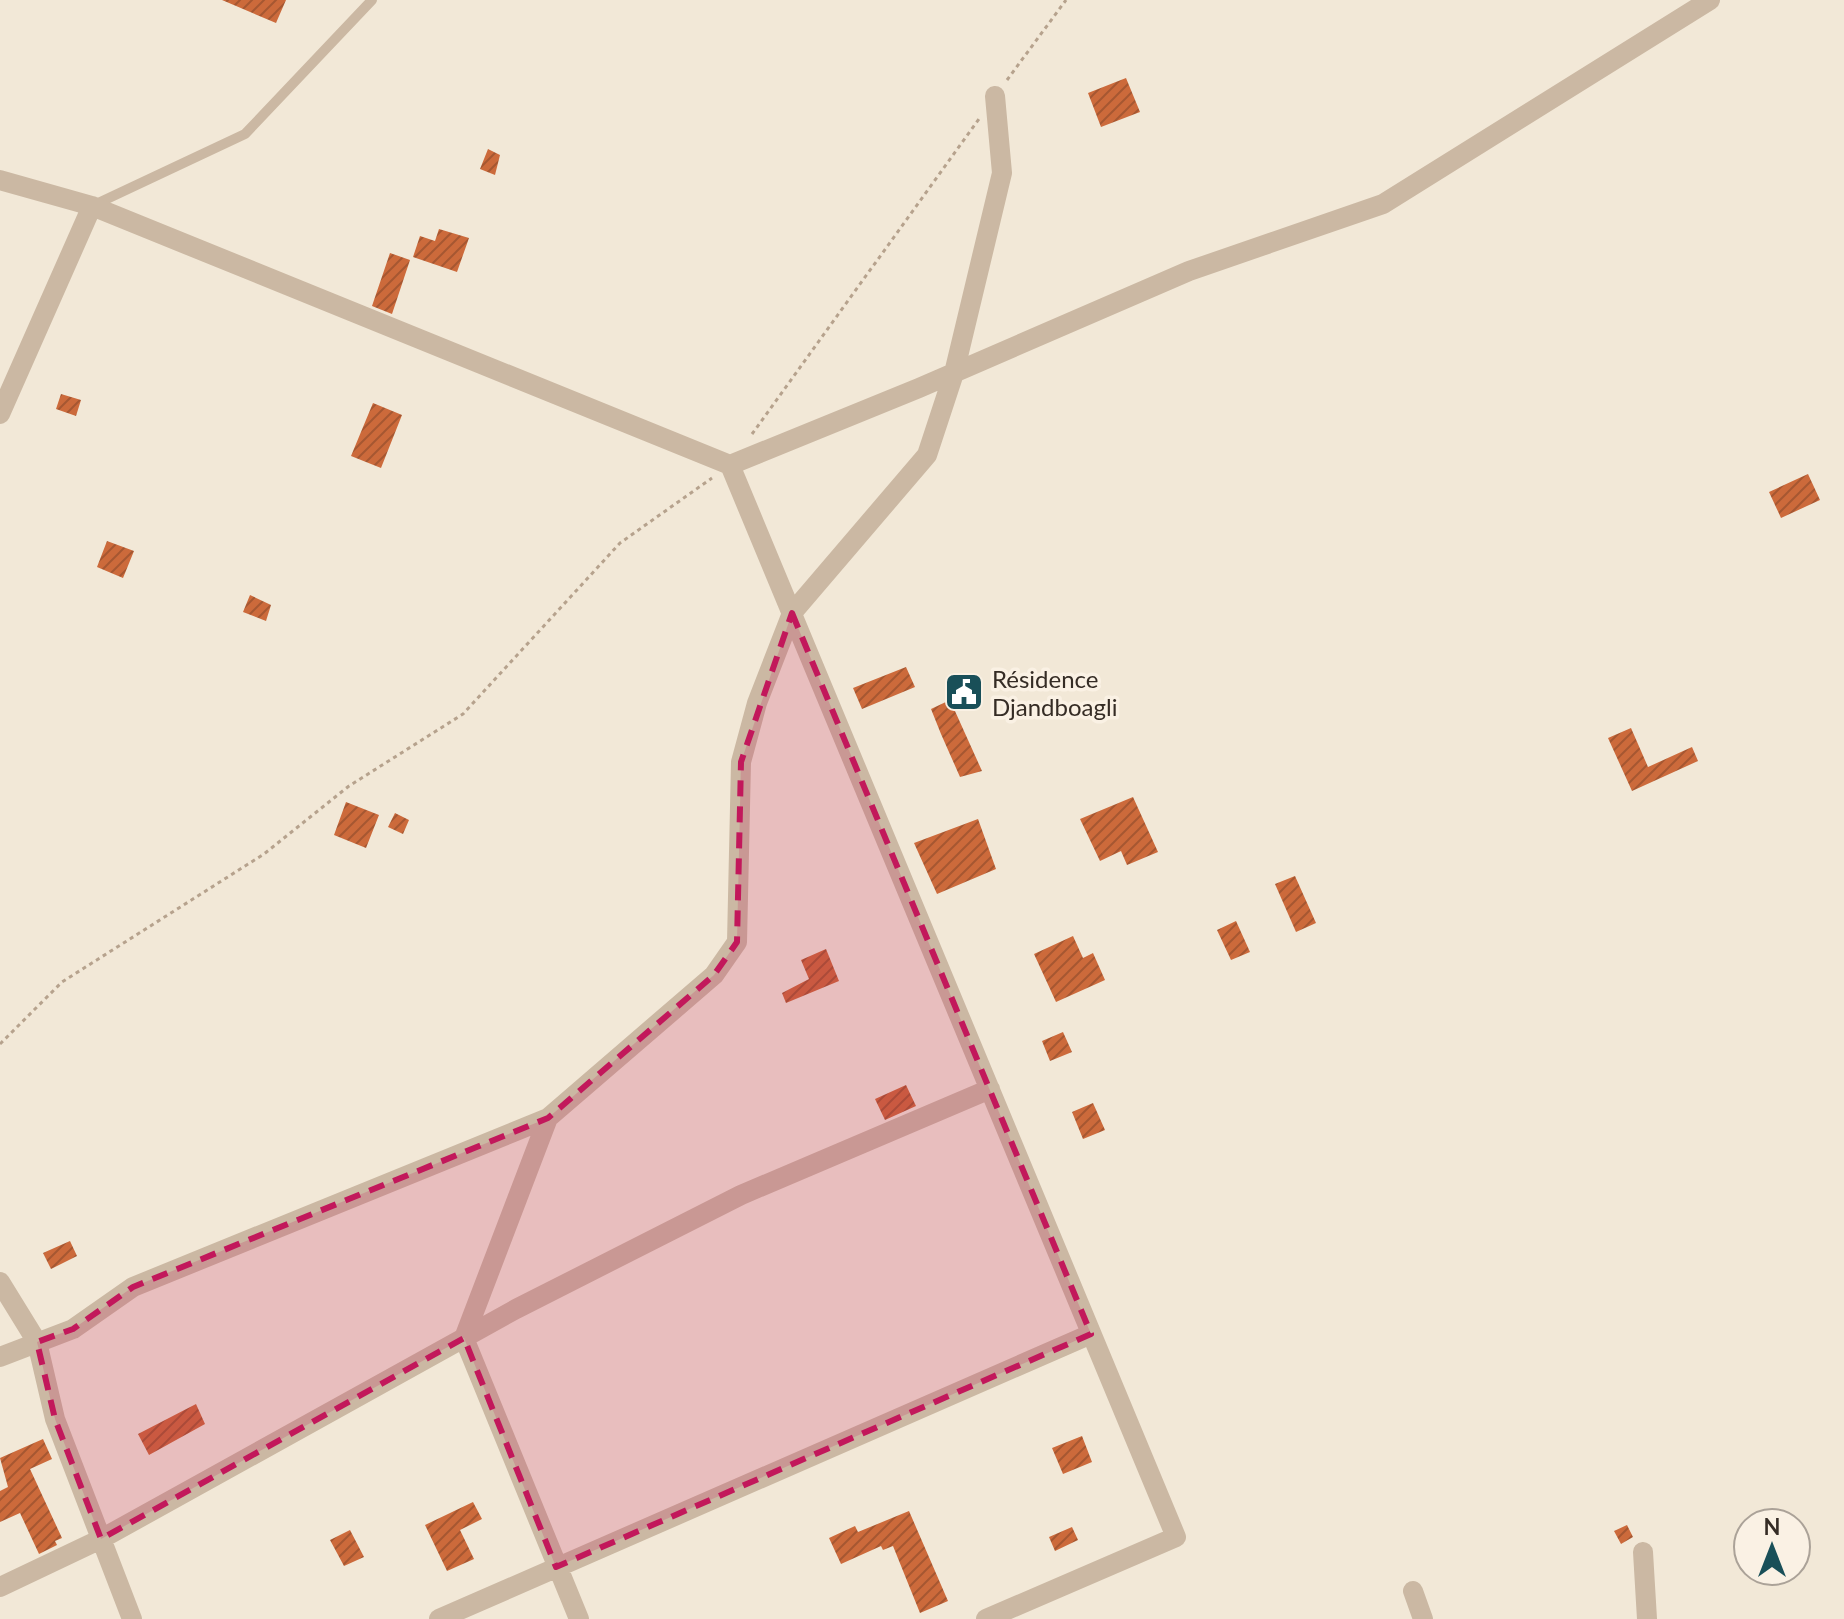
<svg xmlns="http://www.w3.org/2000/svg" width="1844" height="1619" font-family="Lato,sans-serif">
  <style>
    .building { fill: url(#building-hatch) }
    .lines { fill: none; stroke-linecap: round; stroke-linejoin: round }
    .path { stroke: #b6a28d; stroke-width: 3; stroke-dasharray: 4 4; stroke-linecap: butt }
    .service { stroke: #cbb8a3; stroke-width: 10 }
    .minor { stroke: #cbb8a3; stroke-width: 20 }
    .marked { fill: #c2185b; fill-opacity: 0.2; stroke: #c2185b; stroke-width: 6; stroke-dasharray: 16 10; stroke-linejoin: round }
    .labels { text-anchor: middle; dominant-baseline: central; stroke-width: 7; stroke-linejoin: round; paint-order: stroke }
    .poi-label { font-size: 24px; fill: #352c25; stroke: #faf1e4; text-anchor: start }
  </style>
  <defs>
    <pattern id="building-hatch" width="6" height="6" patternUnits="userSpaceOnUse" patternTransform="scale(2)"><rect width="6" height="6" fill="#cc6a3b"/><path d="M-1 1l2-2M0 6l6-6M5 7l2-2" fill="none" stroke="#a65731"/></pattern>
  </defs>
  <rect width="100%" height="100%" fill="#f2e8d7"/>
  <path class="building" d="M222,0H286L276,23Z
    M1126,78L1140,112L1101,127L1088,93Z
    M488,149L500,155L495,175L480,169Z
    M439,229L469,238L457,272L413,257L420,236L435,241Z
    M390,253L410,260L392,314L372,306Z
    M61,394L81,400L76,416L56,409Z
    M373,403L402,415L381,468L351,456Z
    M1808,474L1820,500L1781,518L1769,492Z
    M107,541L134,551L123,578L97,567Z
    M250,595L271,605L266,621L243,612Z
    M906,667L915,687L862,709L853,688Z
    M950,700L982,771L960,777L941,734L931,709Z
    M1631,728L1648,767L1692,747L1698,761L1632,791L1608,738Z
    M1133,797L1158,852L1127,865L1121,851L1100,861L1080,819Z
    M346,802L379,815L366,848L334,835Z
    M395,813L409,820L403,834L388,827Z
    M978,819L996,869L937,894L914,843Z
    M1295,876L1316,923L1296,932L1275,884Z
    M1236,921L1250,952L1231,960L1217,930Z
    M1073,936L1083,958L1093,953L1105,980L1056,1002L1034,954Z
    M826,949L839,981L786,1003L782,993L809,979L801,960Z
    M1063,1032L1072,1052L1050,1061L1042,1041Z
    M906,1085L916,1106L885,1120L875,1099Z
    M1093,1103L1105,1130L1083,1139L1072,1112Z
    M70,1241L77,1256L51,1269L43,1253Z
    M196,1404L205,1424L149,1455L138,1434Z
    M1082,1436L1092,1462L1063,1474L1052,1448Z
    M43,1439L52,1459L30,1469L62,1538L55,1541L57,1545L39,1554L20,1513L0,1522V1491L8,1487L0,1458Z
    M473,1502L482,1519L460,1530L474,1559L447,1571L425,1525Z
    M909,1511L948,1601L920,1613L893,1546L883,1550L881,1546L841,1564L829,1538L855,1526L858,1532Z
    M1627,1525L1633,1537L1621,1544L1614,1531Z
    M1072,1527L1078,1540L1055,1551L1049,1537Z
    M350,1530L364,1557L344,1566L330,1540Z"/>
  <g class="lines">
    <path class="path" d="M1007,80L1066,0
      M752,434L979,119
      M0,1044L62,982L264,854L349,786L463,714L620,543L712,478"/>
    <path class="service" d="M94,205L245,134L372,0"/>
    <path class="minor" d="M0,180L92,206L730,465L919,388L1189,271L1383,204L1710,0
      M0,414L92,206
      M730,465L1176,1537L986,1619
      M0,1282L37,1342L55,1419L132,1619
      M0,1357L73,1329L133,1287L548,1118
      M1643,1552L1647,1619
      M0,1587L101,1539L516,1309L741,1195L990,1089
      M1413,1591L1423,1619
      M439,1619L1091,1334
      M579,1619L464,1338L548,1118L714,975L737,942L741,762L757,703L792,613L927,455L954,373L1002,173L995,96"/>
  </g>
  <path class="marked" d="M792,613L1091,1334L556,1567L464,1338L101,1539L55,1419L37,1342L73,1329L133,1287L548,1118L714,975L737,942L741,762Z"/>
  <defs>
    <symbol id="civic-square" viewBox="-11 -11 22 22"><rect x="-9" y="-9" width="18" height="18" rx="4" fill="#194f58" stroke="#faf1e4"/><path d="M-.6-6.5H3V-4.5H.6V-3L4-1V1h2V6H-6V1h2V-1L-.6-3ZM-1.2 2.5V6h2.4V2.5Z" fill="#fff"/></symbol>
  </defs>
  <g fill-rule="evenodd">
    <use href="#civic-square" x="942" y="670" width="44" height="44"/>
  </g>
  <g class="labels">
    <g class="poi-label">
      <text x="992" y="678">Résidence<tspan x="992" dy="28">Djandboagli</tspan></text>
    </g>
  </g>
  <g transform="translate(1772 1547)"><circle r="38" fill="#faf1e4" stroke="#aba298" stroke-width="2"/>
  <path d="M0-6L14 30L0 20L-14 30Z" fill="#194f58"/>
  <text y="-12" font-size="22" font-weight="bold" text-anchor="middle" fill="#352c25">N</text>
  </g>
</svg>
